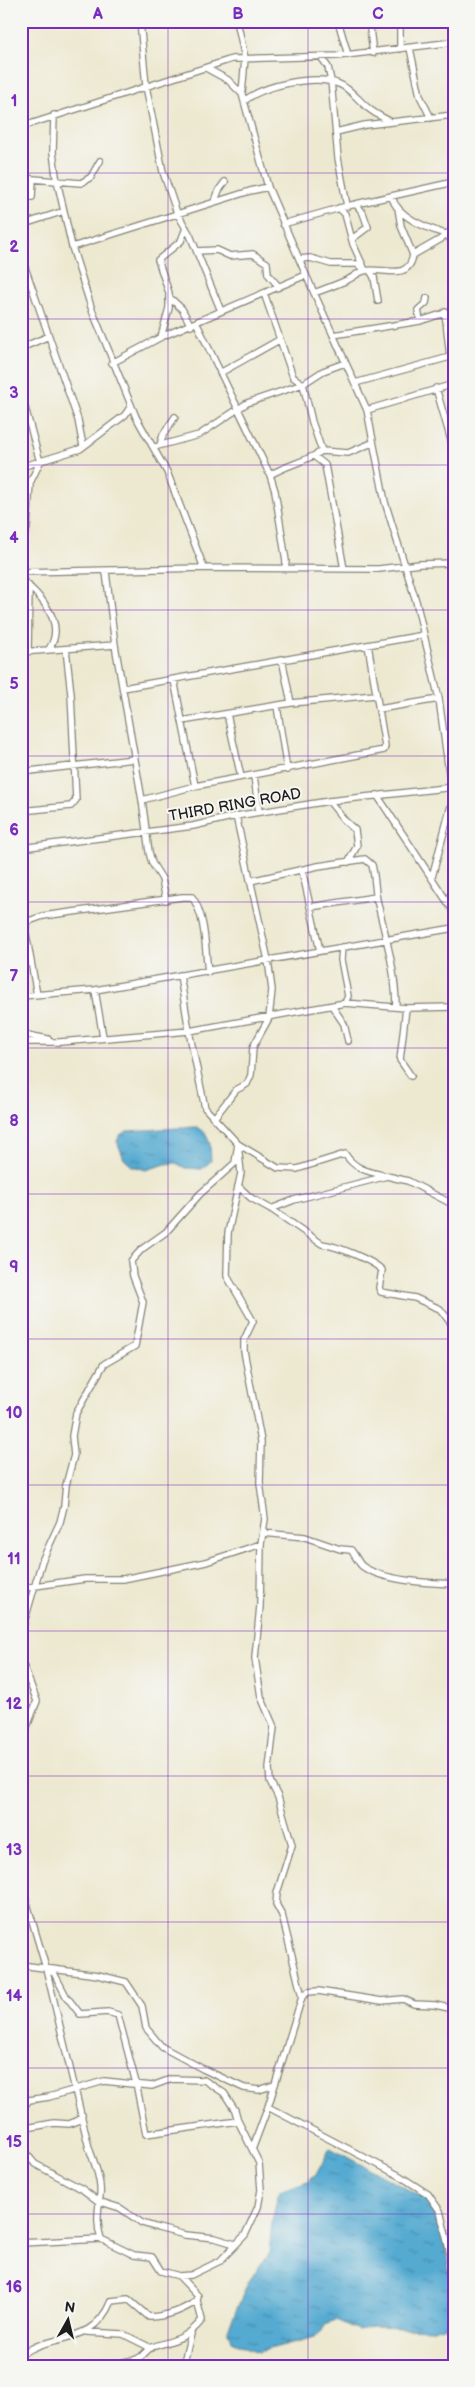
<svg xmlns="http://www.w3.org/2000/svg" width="475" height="2387" font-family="'Balsamiq Sans',sans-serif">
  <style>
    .water { fill: url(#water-ripples); stroke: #386376 }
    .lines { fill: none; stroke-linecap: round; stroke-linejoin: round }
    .minor-casing { stroke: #848276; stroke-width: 8 }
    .minor { stroke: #fff; stroke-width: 5.5 }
    .grid { fill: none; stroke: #7b2cbf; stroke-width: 1; stroke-opacity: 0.55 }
    .labels { text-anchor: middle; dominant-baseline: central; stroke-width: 4; stroke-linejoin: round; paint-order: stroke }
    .street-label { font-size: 15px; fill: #1c1c1c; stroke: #f6f6f2 }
    .neatline { fill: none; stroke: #7b2cbf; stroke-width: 2 }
    .grid-label { font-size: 16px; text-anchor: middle; font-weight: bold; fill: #7b2cbf }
  </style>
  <defs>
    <pattern id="water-ripples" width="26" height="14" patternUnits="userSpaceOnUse" patternTransform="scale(1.25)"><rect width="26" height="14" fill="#54aad1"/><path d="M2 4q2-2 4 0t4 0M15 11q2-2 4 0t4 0" fill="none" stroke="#458aa9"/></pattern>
  </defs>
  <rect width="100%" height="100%" fill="#f6f6f2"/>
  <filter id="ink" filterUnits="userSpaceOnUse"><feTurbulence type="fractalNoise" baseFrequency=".02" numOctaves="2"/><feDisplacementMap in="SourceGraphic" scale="10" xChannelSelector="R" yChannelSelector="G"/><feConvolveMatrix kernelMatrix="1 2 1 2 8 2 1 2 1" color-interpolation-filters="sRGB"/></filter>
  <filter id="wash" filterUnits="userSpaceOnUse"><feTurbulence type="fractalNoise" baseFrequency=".0096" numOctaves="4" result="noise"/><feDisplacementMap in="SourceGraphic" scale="20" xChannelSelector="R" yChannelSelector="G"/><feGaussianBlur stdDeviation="1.12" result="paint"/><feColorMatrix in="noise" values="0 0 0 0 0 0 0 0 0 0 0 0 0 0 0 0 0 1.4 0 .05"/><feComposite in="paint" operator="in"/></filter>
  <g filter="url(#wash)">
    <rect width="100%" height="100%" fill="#ede9d1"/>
    <path class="water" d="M196,1127L205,1132L210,1144L211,1161L202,1169L185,1168L176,1163L166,1164L146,1170L132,1166L124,1159L117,1141L120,1135L127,1131Z
      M330,2148L426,2199C451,2235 449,2282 454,2324L435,2329L373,2327L358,2330L336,2320L325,2324L322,2331L315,2337L258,2352L233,2342L228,2329L249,2281L269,2253L272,2221L279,2191L308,2181L317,2173Z"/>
  </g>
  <g filter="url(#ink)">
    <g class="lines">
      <defs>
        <path id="minor" d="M140,21L146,86L163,172L177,213L190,235L221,311
          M237,21L245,58L242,94L268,187L306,275L367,410L385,502L416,601L439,699L451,787
          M338,21L348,55
          M369,21L373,53
          M400,21V49
          M410,48L420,96L431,118
          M321,57L328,67L331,81L338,158L347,206
          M206,68L228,80L242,94
          M244,101C264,85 315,74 339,84C350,88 359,101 368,108C375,114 384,118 391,122
          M54,115L53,152L56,176L72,247L92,310L136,417L167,472L204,568
          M21,127L232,59L337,56L454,42
          M336,132L365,125L454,115
          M21,178L81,183L91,177L100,161
          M32,197L33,179
          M392,197C397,217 427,228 445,234L454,231
          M215,201L219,190L225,182
          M339,208L345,214L353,244L364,268
          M398,208L401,226L413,255
          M283,224L347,206L454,182
          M21,225L64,211
          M446,234L451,240L454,259
          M352,239L368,227L363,213L356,204
          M72,247L250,191L268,187
          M197,251L217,250L230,256L253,254L267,263L268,274L279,287
          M21,256L78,420L83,446
          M299,259L310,258L331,264H357L365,270
          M370,271L374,277L378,301
          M264,293L293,377L303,384
          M314,293C325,289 336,285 347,280C353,278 358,272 364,271C380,266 409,283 413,255L441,239L445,234
          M169,297L182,309L191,326
          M445,312L450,357
          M420,321L418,310L426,303L427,298
          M197,324L270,475L275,491L286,561L285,568
          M333,335L420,321L454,310
          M161,337L169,308V293L158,260L181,241L186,228
          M21,348L49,336
          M112,363L161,337L306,275
          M345,363L323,371L303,384L312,422L322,451L348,453L372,443
          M220,373L279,340
          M355,383L450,357L454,363
          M436,388L454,451
          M21,393L40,462L30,483L27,528L21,546
          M367,410L454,384
          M160,445L163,435L175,417
          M154,447L199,435L247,403L303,384
          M314,456L325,465L344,569
          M21,467L80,449L125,415L131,406
          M270,475C286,465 305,462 322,451
          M21,572L204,568L379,569L420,564L454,563
          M106,572L115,645L142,800L149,852L152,863L162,879L166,900
          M21,579C41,596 67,623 49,649
          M21,652L115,645
          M28,652L29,586
          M282,659L291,703
          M174,680L195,786
          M123,688L424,635
          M277,706L287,770
          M379,709L439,699
          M227,714L241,777
          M182,721L291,703L375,695
          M444,734L454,732
          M21,772L134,759
          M254,776L259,812
          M377,795L454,912
          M142,800L195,786L384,750L385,746L368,645
          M329,801L345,821L355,830L357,846L348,862
          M21,811L71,806L76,800L71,694L66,649
          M21,848L193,826L236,816L329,801L454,787
          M302,870L320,951
          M432,877L451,806
          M250,881L318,866L365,859L372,865C375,877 375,889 377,900C385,935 396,971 396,1007
          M310,907L376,897
          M180,975L189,1031L205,1108L238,1144L241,1173L228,1233L227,1276L253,1321L244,1340V1351L261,1441L260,1483L265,1519L261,1544L260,1606L255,1658L261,1697L274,1727L269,1768L270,1781L278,1797L292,1845L277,1893L276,1904L282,1915L302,1997L268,2107L400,2176L428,2194L440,2211L454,2270
          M95,990L103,1037
          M37,995L25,928L29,921L43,916L182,897H192C206,916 205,949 208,972
          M21,996L95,990L454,928
          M345,1003L406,1008L454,1007
          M332,1006L344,1024L348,1041
          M406,1008L400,1060L411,1076
          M21,1028L27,1035L48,1039
          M21,1042H60L189,1031L345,1003L348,996L341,960L342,947
          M214,1118L236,1090L247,1084L251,1075L253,1047L269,1018L272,990L268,960L236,816
          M238,1186L251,1198L271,1209L322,1244C337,1246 372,1260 382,1270L379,1288L381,1292L415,1298L440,1309L454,1327
          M271,1209L294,1200L387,1176L408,1181L454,1205
          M263,1533L305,1537L340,1549L351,1550C355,1555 358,1562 362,1566C383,1581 428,1583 454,1584
          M21,1588L85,1579H123L206,1562L261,1544
          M21,1633L42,1561L60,1522L64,1506L66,1485L74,1455L72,1436L76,1413L104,1364L135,1346L143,1302L133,1276L131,1261L142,1249L166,1232L200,1194L235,1163L238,1144L278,1168L297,1169L345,1154C355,1170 370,1172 387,1176
          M21,1660L37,1701L21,1742
          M21,1883L46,1968L89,2148C94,2162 102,2181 100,2195C98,2212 96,2223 101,2239
          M21,1965L98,1975L126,1982L142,2006L146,2028L162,2047L203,2069L244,2088L259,2090L274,2085
          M47,1970L54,1973L66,1996L80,2014L108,2012L118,2015L136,2083L146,2134L238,2121
          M302,1997L308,1992L318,1991L382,2001L403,1999L414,2004L435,2005L454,2009
          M21,2111L29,2100L49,2097L104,2081L152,2086L171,2079L204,2080L224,2093L235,2110L238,2121L259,2163L261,2190L258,2207L245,2235L220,2261L191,2275L179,2276
          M21,2129L54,2123L69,2124L79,2120L82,2115
          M21,2136L25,2152L35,2164L82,2189L98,2201L120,2208L142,2223L158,2228L185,2235L215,2238L235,2244
          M253,2147L268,2107
          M21,2243L101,2239L134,2255L152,2257L161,2271L179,2276L198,2296L197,2301C181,2311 168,2316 149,2317L128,2299L111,2301C97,2335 74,2335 43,2344C35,2346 29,2351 21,2353
          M87,2332L123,2334L151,2348
          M115,2366C122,2360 129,2362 137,2359C143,2357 147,2349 152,2347C174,2340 187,2339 202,2320L197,2301
          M183,2366L191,2334
          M313,2366H319"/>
      </defs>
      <use href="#minor" class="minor-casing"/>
      <use href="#minor" class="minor"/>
    </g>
  </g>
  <path class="grid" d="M168,21V2366M308,21V2366M21,173H454M21,319H454M21,465H454M21,610H454M21,756H454M21,902H454M21,1048H454M21,1194H454M21,1339H454M21,1485H454M21,1631H454M21,1776H454M21,1922H454M21,2068H454M21,2214H454"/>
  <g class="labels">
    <g class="street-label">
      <text transform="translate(235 805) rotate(-10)">THIRD RING ROAD</text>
    </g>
  </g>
  <rect width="475" height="2387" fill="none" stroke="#f6f6f2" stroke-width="55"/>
  <g transform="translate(68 2320) rotate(8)" stroke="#f6f6f2" stroke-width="4" paint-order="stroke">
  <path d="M0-4L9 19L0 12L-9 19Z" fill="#1c1c1c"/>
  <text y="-8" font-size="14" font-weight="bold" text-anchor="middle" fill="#1c1c1c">N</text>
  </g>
  <rect x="28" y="28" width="420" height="2332" class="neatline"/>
  <g class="grid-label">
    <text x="98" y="19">A</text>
    <text x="238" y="19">B</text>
    <text x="378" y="19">C</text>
    <text x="14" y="106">1</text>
    <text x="14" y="252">2</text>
    <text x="14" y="398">3</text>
    <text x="14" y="543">4</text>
    <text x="14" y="689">5</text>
    <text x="14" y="835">6</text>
    <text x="14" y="981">7</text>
    <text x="14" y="1126">8</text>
    <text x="14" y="1272">9</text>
    <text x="14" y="1418">10</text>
    <text x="14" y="1564">11</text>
    <text x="14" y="1709">12</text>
    <text x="14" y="1855">13</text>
    <text x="14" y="2001">14</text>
    <text x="14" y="2147">15</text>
    <text x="14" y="2292">16</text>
  </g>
</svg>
